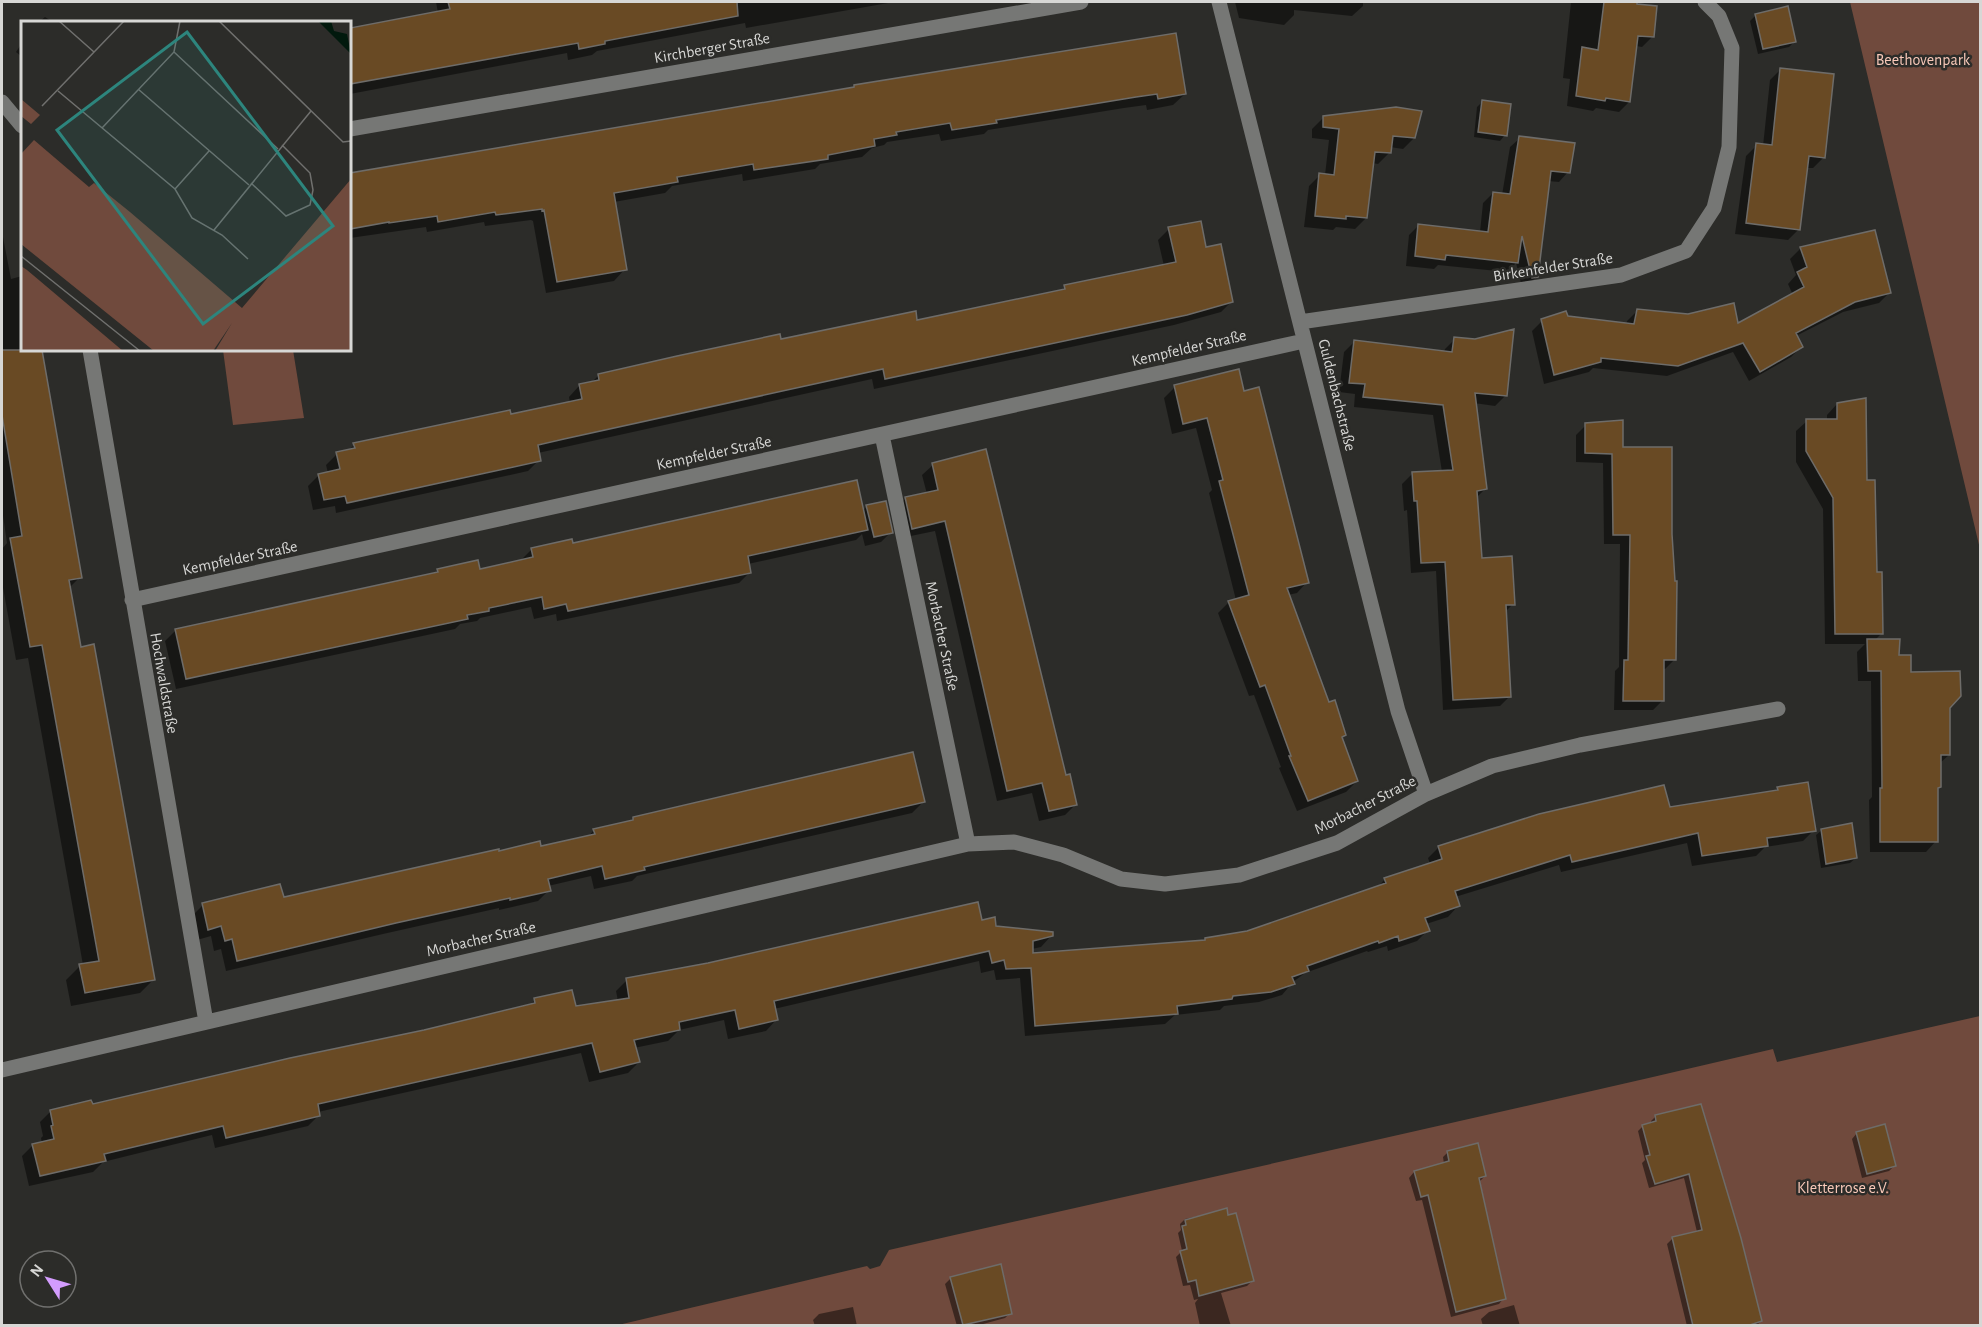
<svg xmlns="http://www.w3.org/2000/svg" width="1982" height="1327" font-family="'Alegreya Sans',sans-serif">
  <style>
    .green { fill: #704a3d }
    .shadow { fill: #0007 }
    .building { fill: #694a24; stroke: #6e6c69; stroke-width: 1.5 }
    .lines { fill: none; stroke-linecap: round; stroke-linejoin: round }
    .minor { stroke: #767775; stroke-width: 15 }
    .labels { text-anchor: middle; dominant-baseline: central; stroke-width: 5; stroke-linejoin: round; paint-order: stroke }
    .street-label { font-size: 16px; fill: #d7d7d5; stroke: #2c2c29 }
    .park-label { font-size: 16px; fill: #f9c9b9; stroke: #2c2c29 }
    .inset-road { fill: none; stroke: #70706e; stroke-width: 1.5 }
    .view { fill: #2d857d; fill-opacity: 0.15; stroke: #2d857d; stroke-width: 3 }
    .inset-edge { fill: none; stroke: #d7d7d5; stroke-width: 3 }
  </style>
  <rect width="100%" height="100%" fill="#2c2c29"/>
  <path class="green" d="M1850,2H1980V549Z
    M223,350H293L304,418L233,425Z
    M1980,1016V1325L614,1326L867,1266L870,1269L880,1266L889,1250C1184,1183 1479,1118 1773,1049L1777,1062Z"/>
  <path class="shadow" d="M436,2H894L746,28L745,23L597,51L592,55L568,60L567,53L350,94V29L438,13Z
    M1235,2H1363V6L1352,16L1294,10V15L1284,25L1239,18Z
    M1571,2H1636L1635,6L1652,37L1642,47L1636,46L1629,102L1619,112L1596,108L1593,111L1567,106L1570,79L1563,78Z
    M1756,15L1795,41L1789,47L1758,54L1750,21Z
    M45,17L53,22H39Z
    M22,43V57L16,52Z
    M1781,69L1824,157L1813,168H1806L1799,229L1788,240L1735,234L1746,156L1757,145L1763,146L1770,80Z
    M852,89L1185,94L1173,105L1147,110L1146,105L1124,108L988,130L984,134L941,141L939,134L887,142L884,145L872,148L862,157L820,164L815,169L743,181L742,174L672,186L665,193L614,202L625,269L614,281L546,293L533,221L531,220L485,226L484,222L427,232L426,227L350,238V174Z
    M1483,101L1505,135L1500,141L1474,137L1477,107Z
    M1324,117L1414,138L1403,149L1390,147L1389,153L1378,164L1372,163L1366,218L1355,229L1336,227L1333,230L1304,227L1309,186L1320,175H1325L1329,140L1312,138V129Z
    M1520,138L1568,172L1559,182L1548,181L1536,277L1527,286L1522,287L1516,263L1507,272L1438,265L1434,269L1406,266L1409,235L1419,225L1480,232L1483,203L1493,193L1502,195L1510,147Z
    M1169,229L1205,248L1232,301L1221,312L1174,325L874,389L872,379L538,453L539,460L528,471L336,513L335,506L313,510L308,486L319,475L328,473L326,465L337,454L347,452L354,445L570,403L569,397L579,386L591,383L598,376L780,341L916,322L1060,291L1065,287L1164,266L1158,240Z
    M1874,232L1889,293L1879,303L1843,312L1796,336L1801,347L1791,357L1749,381L1733,352L1667,376L1593,368L1589,372L1544,384L1532,331L1542,321L1567,318L1626,325L1627,321L1637,311L1737,325L1793,295L1788,284L1796,275L1790,259L1800,249Z
    M2,237H3L11,279L22,276V350H40L80,577L69,588L80,649L154,979L140,993L71,1006L66,980L80,966L83,965L28,658L16,660L2,582V549L7,543L2,509Z
    M1455,339L1505,396L1495,406L1474,403L1486,488L1476,498L1480,559L1513,604L1505,612L1510,696L1500,706L1443,710L1436,571L1411,573L1407,510L1404,511L1402,484L1412,474L1442,472L1433,415L1354,407L1355,394L1339,392L1344,352L1354,342L1444,352L1445,349Z
    M1175,387L1243,393L1307,582L1297,593L1288,595L1328,704L1345,735L1341,739L1357,781L1346,792L1297,811L1279,768L1281,767L1254,695L1249,696L1218,613L1229,602L1236,600L1209,493L1212,490L1196,428L1172,434L1164,398Z
    M1837,404L1865,481L1882,633L1874,641L1898,656L1910,674L1949,708V755L1939,764V787L1936,790V841L1926,852H1870L1869,800L1872,797L1871,681H1858L1857,652L1865,644H1825L1823,509L1796,462V431L1807,421H1827V415Z
    M1586,425L1621,449L1671,534L1675,659L1665,669H1663V700L1653,710H1614L1615,671L1619,667L1620,544H1604L1603,463L1576,462V435Z
    M933,465L1076,804L1065,815L1039,821L1032,793L997,801L935,531L901,538L895,509L906,498L927,494L922,475Z
    M867,507L891,532L881,542L865,546L862,534L856,540L748,564L750,572L739,583L557,621L556,614L534,619L531,607L480,618L477,621L460,624L455,629L176,689L165,641L176,630L433,575L438,570L479,571L521,560L532,549L862,511Z
    M1778,788L1814,830L1803,841L1765,847L1756,856L1692,866L1687,843L1561,872L1559,865L1455,897L1458,906L1448,917L1426,924L1428,930L1417,941L1388,951L1387,946L1368,952L1367,951L1305,973L1293,982L1282,995L1259,1002L1224,1006L1220,1010L1175,1015L1165,1024L1025,1036L1020,978L996,980L994,970L981,973L979,961L774,1009L776,1020L766,1031L728,1039L724,1020L679,1030L668,1041L634,1048L639,1062L628,1073L589,1082L581,1053L318,1112L319,1115L308,1126L215,1148L212,1135L103,1162L93,1172L29,1186L22,1156L33,1145L42,1143L41,1138L43,1136L40,1122L51,1111L91,1106L424,1031L529,1006L535,1000L575,1008L618,1001L616,991L627,980L981,922L995,927L1051,936L1041,947L1032,949V955L1202,942L1205,939L1247,933L1376,889L1385,879L1430,864L1428,858L1439,847L1774,792Z
    M923,802L912,813L637,876L632,881L594,889L591,876L548,886L549,890L538,901L499,910V908L383,934L226,971L221,949L214,951L211,936L197,940L192,916L203,905L282,899L498,852L540,848L587,838L594,830L629,822L633,818Z
    M1822,830L1856,858L1850,863L1821,868L1816,835Z
    M1700,1106L1761,1321L1756,1326H1687L1667,1244L1672,1239L1697,1232L1684,1178L1649,1188L1642,1163L1645,1160L1638,1131L1643,1126L1651,1124V1121L1656,1116Z
    M1857,1133L1894,1166L1889,1171L1862,1178L1852,1139Z
    M1448,1152L1485,1176L1480,1181L1504,1298L1499,1304L1451,1317L1422,1200L1416,1201L1409,1178L1414,1172L1444,1164L1443,1157Z
    M1226,1210L1252,1281L1247,1286L1221,1293L1231,1326H1200L1195,1303L1198,1299L1194,1300L1190,1285L1183,1286L1176,1257L1182,1251L1178,1233L1181,1230L1180,1224L1185,1219Z
    M951,1278L1010,1313L1005,1318L976,1326H957L945,1284Z
    M1514,1305L1520,1326H1483L1481,1319L1489,1312Z
    M853,1307L857,1326H815L813,1320L819,1314Z"/>
  <path class="building" d="M448,2H737L738,16L605,41V44L579,49L578,43L350,84V28L450,9Z
    M1604,2H1637V4L1657,6L1654,37L1638,36L1630,102L1606,98L1605,101L1576,96L1582,47L1598,50Z
    M1788,6L1796,42L1763,49L1755,14Z
    M1176,33L1186,94L1158,99L1157,94L1136,97L996,120L997,123L952,130L950,123L896,132L897,135L874,139L875,146L828,155V159L754,170L753,164L677,177L678,182L614,193L627,270L557,282L544,210L542,211V209L496,215L495,212L438,222L437,216L389,223V222L350,229V173L854,87V85Z
    M1780,68L1834,74L1825,158L1809,156L1800,230L1746,223L1756,143L1772,145Z
    M1482,100L1511,104L1507,136L1478,132Z
    M1396,107L1422,111L1415,138L1393,136L1391,153L1375,152L1367,218L1346,216V219L1315,216L1319,173L1334,175L1339,129L1323,127V116Z
    M1519,136L1575,143L1570,173L1551,171L1538,277L1532,278L1522,236L1518,263L1446,255L1445,260L1415,256L1418,224L1488,232L1493,192L1510,194Z
    M1201,221L1206,247L1221,244L1233,302L1187,315L885,379L883,369L564,439L538,445L541,461L347,503L345,496L324,500L318,474L340,469L336,452L355,448L353,443L510,410L511,414L582,399L579,384L599,380L598,374L677,356L780,334L781,339L916,311L917,320L1065,289L1064,285L1176,262L1168,227Z
    M1875,230L1891,293L1855,302L1796,333L1803,347L1760,372L1743,343L1678,366L1601,358V362L1554,375L1541,319L1566,311L1568,316L1634,324L1637,309L1688,314L1734,303L1738,323L1804,287L1797,272L1807,267L1800,247Z
    M1514,329L1507,396L1475,393L1487,489L1477,491L1482,558L1512,556L1515,605H1506L1511,697L1453,700L1445,562L1421,563L1417,501H1414L1412,472L1453,470L1443,405L1363,397L1365,384L1349,383L1354,340L1452,352L1454,337L1475,339Z
    M2,350H42L82,578L69,580L81,647L94,644L155,980L85,993L79,964L99,961L42,645L30,647L10,538L22,536L2,415Z
    M1239,369L1244,391L1259,387L1309,583L1287,588L1329,702L1335,700L1346,735L1342,737L1358,781L1308,801L1289,756H1291L1265,685L1260,687L1228,601L1249,595L1219,481L1223,480L1207,418L1183,424L1174,385Z
    M1866,398L1867,480H1875L1877,572H1882L1883,634H1835L1833,498L1806,451V419H1837V403Z
    M1623,420V447H1672V534L1675,581H1677L1676,660H1664V701H1623L1624,660H1628L1630,535H1613L1612,454L1585,453V423Z
    M986,449L1066,775L1070,774L1077,805L1049,811L1042,783L1007,791L945,521L912,529L905,497L938,490L932,463Z
    M857,480L868,530L748,556L751,573L568,611L566,604L544,609L542,597L489,608V611L467,615L468,619L186,679L175,629L438,572L437,569L478,560L480,569L533,557L531,548L572,539L573,543Z
    M886,501L893,533L874,537L866,505Z
    M1867,639H1900L1899,655H1911V672L1960,671L1961,696L1950,708V755H1941V787L1938,788V842H1880V788H1882L1881,671H1868Z
    M913,752L925,802L644,867L645,870L605,879L602,866L548,879L551,891L510,900V898L396,923L237,961L232,939L225,941L221,926L208,930L202,903L280,884L284,897L499,849V851L540,841L541,846L595,834L593,829L633,820V817Z
    M1808,782L1816,831L1767,838L1768,846L1702,856L1698,833L1572,862L1570,855L1455,891L1460,906L1425,918L1430,931L1399,941L1398,936L1379,943L1378,941L1307,966L1309,971L1292,977L1295,984L1271,992L1233,996L1232,999L1177,1006L1178,1014L1035,1026L1031,968L1006,969L1004,960L992,963L989,951L774,1001L778,1020L739,1029L735,1010L679,1022L680,1030L634,1040L640,1062L600,1072L592,1043L318,1104L320,1116L265,1129L226,1138L223,1126L104,1154L106,1161L40,1176L32,1144L54,1139L51,1126L53,1125L50,1110L91,1100L93,1104L290,1058L424,1030L535,1003L534,998L572,990L576,1006L629,998L626,978L708,963L978,902L982,920L995,917L996,926L1053,932V936L1033,941V953L1205,940V938L1247,931L1386,883L1384,878L1442,859L1438,846L1539,814L1664,785L1670,807L1778,790L1777,787Z
    M1852,823L1857,858L1826,864L1821,829Z
    M1701,1104L1741,1238L1762,1321L1747,1326H1693L1672,1237L1702,1230L1689,1174L1655,1184L1646,1156L1650,1155L1642,1125L1656,1121L1655,1115Z
    M1885,1124L1896,1166L1867,1174L1856,1132Z
    M1478,1143L1486,1176L1479,1178L1506,1299L1456,1312L1428,1195L1421,1197L1414,1171L1449,1161L1447,1151Z
    M1227,1208L1228,1215L1236,1213L1254,1281L1199,1296L1196,1280L1188,1282L1180,1251L1187,1249L1182,1226L1186,1225L1185,1220Z
    M1001,1264L1012,1314L963,1325L950,1277Z"/>
  <g class="lines">
    <path class="minor" d="M1219,2L1398,711L1426,794
      M2,102L22,126
      M350,129L1081,2
      M1300,322L1621,275L1686,251L1714,208L1729,147L1732,48L1719,16L1705,2
      M90,350L206,1022
      M882,435L968,844
      M132,600L1304,341
      M2,1070L968,844L1014,842L1063,855L1121,879L1165,884L1239,875L1337,843L1426,794L1492,766L1580,745L1778,709"/>
  </g>
  <g class="labels">
    <g class="street-label">
      <text transform="translate(712 48) rotate(-10)">Kirchberger Straße</text>
      <text transform="translate(1553 267) rotate(-9)">Birkenfelder Straße</text>
      <text transform="translate(1189 348) rotate(-13)">Kempfelder Straße</text>
      <text transform="translate(1337 395) rotate(76)">Guldenbachstraße</text>
      <text transform="translate(714 453) rotate(-12)">Kempfelder Straße</text>
      <text transform="translate(240 558) rotate(-12)">Kempfelder Straße</text>
      <text transform="translate(942 636) rotate(78)">Morbacher Straße</text>
      <text transform="translate(164 683) rotate(80)">Hochwaldstraße</text>
      <text transform="translate(1365 805) rotate(-27)">Morbacher Straße</text>
      <text transform="translate(481 939) rotate(-13)">Morbacher Straße</text>
    </g>
    <g class="park-label">
      <text x="1923" y="60">Beethovenpark</text>
      <text x="1843" y="1188">Kletterrose e.V.</text>
    </g>
  </g>
  <g transform="translate(21 21)">
    <rect width="330" height="330" fill="#2c2c29"/>
    <path d="M0,78L19,94L10,103L0,95ZM13,119L68,166L73,162L109,191L221,287L330,158V330H194L211,302L192,330H133L0,223V133ZM0,245L6,249L102,330H0Z" fill="#704a3d"/>
    <path d="M297,0H310L313,10L326,13L330,33Z" fill="#01190d"/>
    <path class="inset-road" d="M38,0L73,31M198,0L322,121L330,120M153,31L257,128M117,68L228,164M37,70L154,168L171,197L201,214L227,238M21,85L103,0M81,107L153,31L159,0M230,162L265,195L289,184L292,169L289,152L261,124M154,168L188,130M193,209L290,90M0,235L119,330"/>
    <path class="view" d="M166,11L312,205L182,303L36,109Z"/>
    <rect width="330" height="330" class="inset-edge"/>
  </g>
  <rect width="1982" height="1327" fill="none" stroke="#d7d7d5" stroke-width="6"/>
  <g transform="translate(48 1279) rotate(307)"><circle r="28" fill="#2c2c29" stroke="#70706e" stroke-width="1.5"/>
  <path d="M0-4.5L10 22L0 15L-10 22Z" fill="#d39cfd"/>
  <text y="-9" font-size="16" font-weight="bold" text-anchor="middle" fill="#d7d7d5">N</text>
  </g>
</svg>
